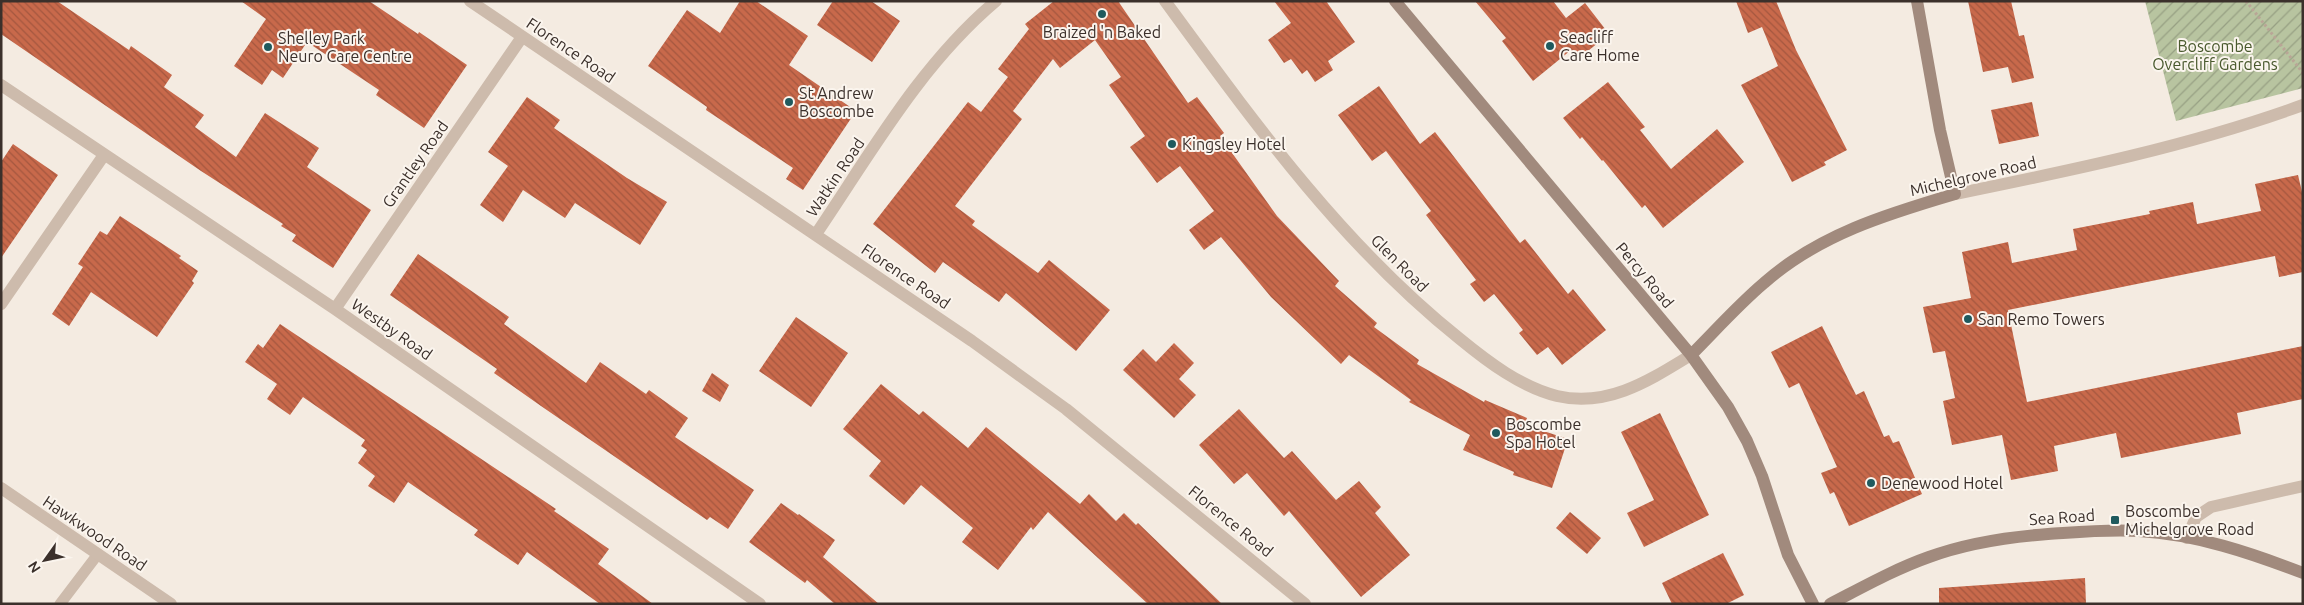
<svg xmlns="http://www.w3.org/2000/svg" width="2304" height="605" font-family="Ubuntu,sans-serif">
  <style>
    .garden { fill: url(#garden-furrows) }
    .building { fill: url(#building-back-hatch) }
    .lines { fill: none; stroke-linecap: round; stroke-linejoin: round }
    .path { stroke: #b9a596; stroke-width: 3; stroke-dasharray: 2.5 2.5; stroke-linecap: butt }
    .lane { stroke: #cdbbac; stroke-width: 11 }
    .street { stroke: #cdbbac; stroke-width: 12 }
    .secondary { stroke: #a18a7d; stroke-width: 12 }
    .poi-dot { fill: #1f5a5e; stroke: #fbf5ee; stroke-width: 2 }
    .labels { text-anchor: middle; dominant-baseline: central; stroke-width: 4; stroke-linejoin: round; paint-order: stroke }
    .poi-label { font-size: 16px; fill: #3b302b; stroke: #fbf5ee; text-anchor: start }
    .park-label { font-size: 16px; fill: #4a5a2e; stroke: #fbf5ee }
    .street-label { font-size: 16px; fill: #3b302b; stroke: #fbf5ee }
  </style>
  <defs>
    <pattern id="garden-furrows" width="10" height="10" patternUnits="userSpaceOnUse" patternTransform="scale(1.25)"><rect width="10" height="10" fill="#b8c4a0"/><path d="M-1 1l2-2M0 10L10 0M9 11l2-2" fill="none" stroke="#97a083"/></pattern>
    <pattern id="building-back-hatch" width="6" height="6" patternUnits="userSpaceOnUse" patternTransform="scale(1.25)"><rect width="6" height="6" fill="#c8694b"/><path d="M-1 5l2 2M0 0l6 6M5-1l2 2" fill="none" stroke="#a4573f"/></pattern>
  </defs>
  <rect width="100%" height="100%" fill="#f4ebe1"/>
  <path class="garden" d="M2145,1H2303V88L2176,121Z"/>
  <path class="building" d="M1,1H57L129,50L131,46L172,75L164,87L204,115L195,127L236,157L265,113L319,148L307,167L371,210L333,268L292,241L296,235L281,226L283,224L201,171L1,34Z
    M241,1H369L418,34L419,32L467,65L424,128L376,95L379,90L307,42L283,78L272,70L262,85L234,66L266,19Z
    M740,1H756L808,36L789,65L856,111L803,190L786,179L793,168L706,110L707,107L648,66L687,10L720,33Z
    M833,1H871L900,21L872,62L817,25Z
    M1054,1H1118L1188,103L1197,97L1224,133L1220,136L1277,216L1339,281L1335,286L1377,323L1374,327L1419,360L1417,364L1484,402L1485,400L1527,418L1525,425L1568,439L1552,488L1513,475L1514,472L1463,450L1470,435L1409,402L1411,400L1349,355L1341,364L1271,297L1221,237L1204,250L1189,230L1214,211L1180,166L1157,183L1130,147L1145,136L1109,85L1121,77L1095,40L1060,68L1053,59L1013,111L1022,119L955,206L975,221L972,225L1038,273L1049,260L1110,310L1076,351L1006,293L999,302L943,262L935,273L873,224L968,102L981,112L1008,77L998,69L1029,29L1025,24Z
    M1274,1H1326L1355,42L1328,61L1333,70L1315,82L1307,70L1302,74L1291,59L1284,63L1268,40L1291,23Z
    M1475,1H1553L1566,18L1585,3L1609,34L1578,59L1571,50L1533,81L1502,41L1506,38Z
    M1736,1H1776L1796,50L1847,150L1824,162L1826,165L1792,182L1741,85L1778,66L1762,27L1748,33Z
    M1968,1H2011L2019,36L2024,35L2034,78L2012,83L2008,67L1983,72Z
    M1608,82L1645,127L1640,130L1671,169L1717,129L1744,162L1663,228L1645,205L1642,208L1603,160L1602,161L1582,137L1580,139L1563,118Z
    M1379,86L1420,144L1435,132L1520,243L1525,239L1568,294L1573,289L1606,330L1562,365L1548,347L1537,355L1519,333L1523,330L1494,294L1484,302L1470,284L1476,280L1426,215L1431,211L1386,151L1372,161L1338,115Z
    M527,97L560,120L554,128L627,178L667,202L640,245L575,203L565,218L523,190L503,222L480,205L508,166L488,152Z
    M2032,102L2039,136L1999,144L1991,110Z
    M13,144L58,175L1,258V162Z
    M2298,175L2303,196V272L2279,277L2275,256L2008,310L2027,402L2303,346V399L2237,413L2241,434L2121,458L2116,433L2054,446L2058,471L2011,480L2002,435L1952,445L1943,401L1955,398L1945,351L1933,353L1923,307L1971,298L1962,252L2008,242L2012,263L2077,250L2073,229L2150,214L2149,211L2193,202L2197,224L2261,211L2255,184Z
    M120,216L181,256L179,258L198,271L192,281L194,283L157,337L91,292L69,326L52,314L83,267L78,264L100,231L107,235Z
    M418,254L509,317L504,324L586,383L600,362L646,394L649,390L688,418L675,437L754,490L728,529L710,517L707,520L541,406L494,373L497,369L390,295Z
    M796,317L848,353L811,407L759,371Z
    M280,324L556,509L554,511L609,549L598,564L653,604H600L527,552L518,565L474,535L478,530L408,482L394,503L368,486L375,476L358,463L367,450L361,446L365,440L303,397L290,415L267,399L277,384L245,362L258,344L263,348Z
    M1822,326L1856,395L1864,391L1884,437L1889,435L1893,443L1899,441L1922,494L1849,526L1834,492L1830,494L1821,473L1837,467L1799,383L1789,388L1771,352Z
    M1174,343L1194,363L1179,379L1196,395L1174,418L1123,370L1143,349L1156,362Z
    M712,373L729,385L720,402L702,391Z
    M881,384L919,415L923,411L968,448L986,427L1080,504L1089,494L1116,521L1124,513L1136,525L1138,523L1222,604H1148L1048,512L1033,530L1031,527L998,570L962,542L973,528L921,485L904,505L869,476L881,461L843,429Z
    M1239,409L1284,458L1292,451L1336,500L1359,481L1381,507L1375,513L1410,555L1361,597L1289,511L1284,516L1247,473L1234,484L1199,445Z
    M1660,413L1709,515L1644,547L1627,513L1654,500L1621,432Z
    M781,503L798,515L799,514L835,540L823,557L879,604H835L807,580L805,583L749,542Z
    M1570,512L1601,538L1587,554L1556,528Z
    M1723,553L1744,595L1726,604H1672L1662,583Z
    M2085,578L2086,604H1939V588Z"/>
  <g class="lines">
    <path class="path" d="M2246,1L2303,73"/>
    <path class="lane" d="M60,604L98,554"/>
    <path class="street" d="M470,1L972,341L1066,409L1305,604
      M1165,1C1253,121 1342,245 1460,339C1488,362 1521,387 1557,396C1608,408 1650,380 1691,355
      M1,85L335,309L760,604
      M1955,194C2073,170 2190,146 2303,105
      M816,234C871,153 920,65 996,1
      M1,304L104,155
      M335,309L522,37
      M1,488L171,604
      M2187,538L2196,517L2211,507L2303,486"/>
    <path class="secondary" d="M1395,1L1691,355L1728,407L1747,441L1762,476L1788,555L1813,604
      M1691,355C1715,331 1738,305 1764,283C1818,235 1887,214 1955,194L1940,130L1917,1
      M1830,604C1863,587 1895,569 1929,557C1967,543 2008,537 2048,534C2078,532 2108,529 2139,531C2195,534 2251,553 2303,573"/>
  </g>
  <g class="poi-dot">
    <circle cx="1102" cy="14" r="5"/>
    <circle cx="1550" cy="46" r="5"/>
    <circle cx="268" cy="47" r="5"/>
    <circle cx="789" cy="102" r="5"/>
    <circle cx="1172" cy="144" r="5"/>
    <circle cx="1968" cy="319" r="5"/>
    <circle cx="1496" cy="433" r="5"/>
    <circle cx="1871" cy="483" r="5"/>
    <rect x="2110" y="515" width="10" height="10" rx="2.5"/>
  </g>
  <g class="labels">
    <g class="poi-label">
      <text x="1102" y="32" text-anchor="middle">Braized 'n Baked</text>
      <text x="1560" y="37">Seacliff<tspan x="1560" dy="18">Care Home</tspan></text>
      <text x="278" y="38">Shelley Park<tspan x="278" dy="18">Neuro Care Centre</tspan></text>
      <text x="799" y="93">St Andrew<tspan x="799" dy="18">Boscombe</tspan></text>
      <text x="1182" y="144">Kingsley Hotel</text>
      <text x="1978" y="319">San Remo Towers</text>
      <text x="1506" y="424">Boscombe<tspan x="1506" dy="18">Spa Hotel</tspan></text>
      <text x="1881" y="483">Denewood Hotel</text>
      <text x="2125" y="511">Boscombe<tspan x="2125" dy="18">Michelgrove Road</tspan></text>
    </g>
    <g class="park-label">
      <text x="2215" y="46">Boscombe<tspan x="2215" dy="18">Overcliff Gardens</tspan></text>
    </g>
    <g class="street-label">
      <text transform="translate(571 50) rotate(34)">Florence Road</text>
      <text transform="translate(415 164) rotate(-55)">Grantley Road</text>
      <text transform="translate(1973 176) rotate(-13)">Michelgrove Road</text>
      <text transform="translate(835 177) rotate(-56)">Watkin Road</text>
      <text transform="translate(1400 263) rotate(45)">Glen Road</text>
      <text transform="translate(1645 275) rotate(50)">Percy Road</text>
      <text transform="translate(906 276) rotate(34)">Florence Road</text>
      <text transform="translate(392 329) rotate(35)">Westby Road</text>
      <text transform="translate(2062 517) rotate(-4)">Sea Road</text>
      <text transform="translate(1231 521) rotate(39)">Florence Road</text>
      <text transform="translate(95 533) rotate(34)">Hawkwood Road</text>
    </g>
  </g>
  <rect width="2304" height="605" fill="none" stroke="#3b302b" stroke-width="5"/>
  <g transform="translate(45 560) rotate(237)" stroke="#fbf5ee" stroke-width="4" paint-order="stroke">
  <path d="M0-4L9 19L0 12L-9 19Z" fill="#3b302b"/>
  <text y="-8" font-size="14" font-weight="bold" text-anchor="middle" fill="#3b302b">N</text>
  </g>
</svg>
